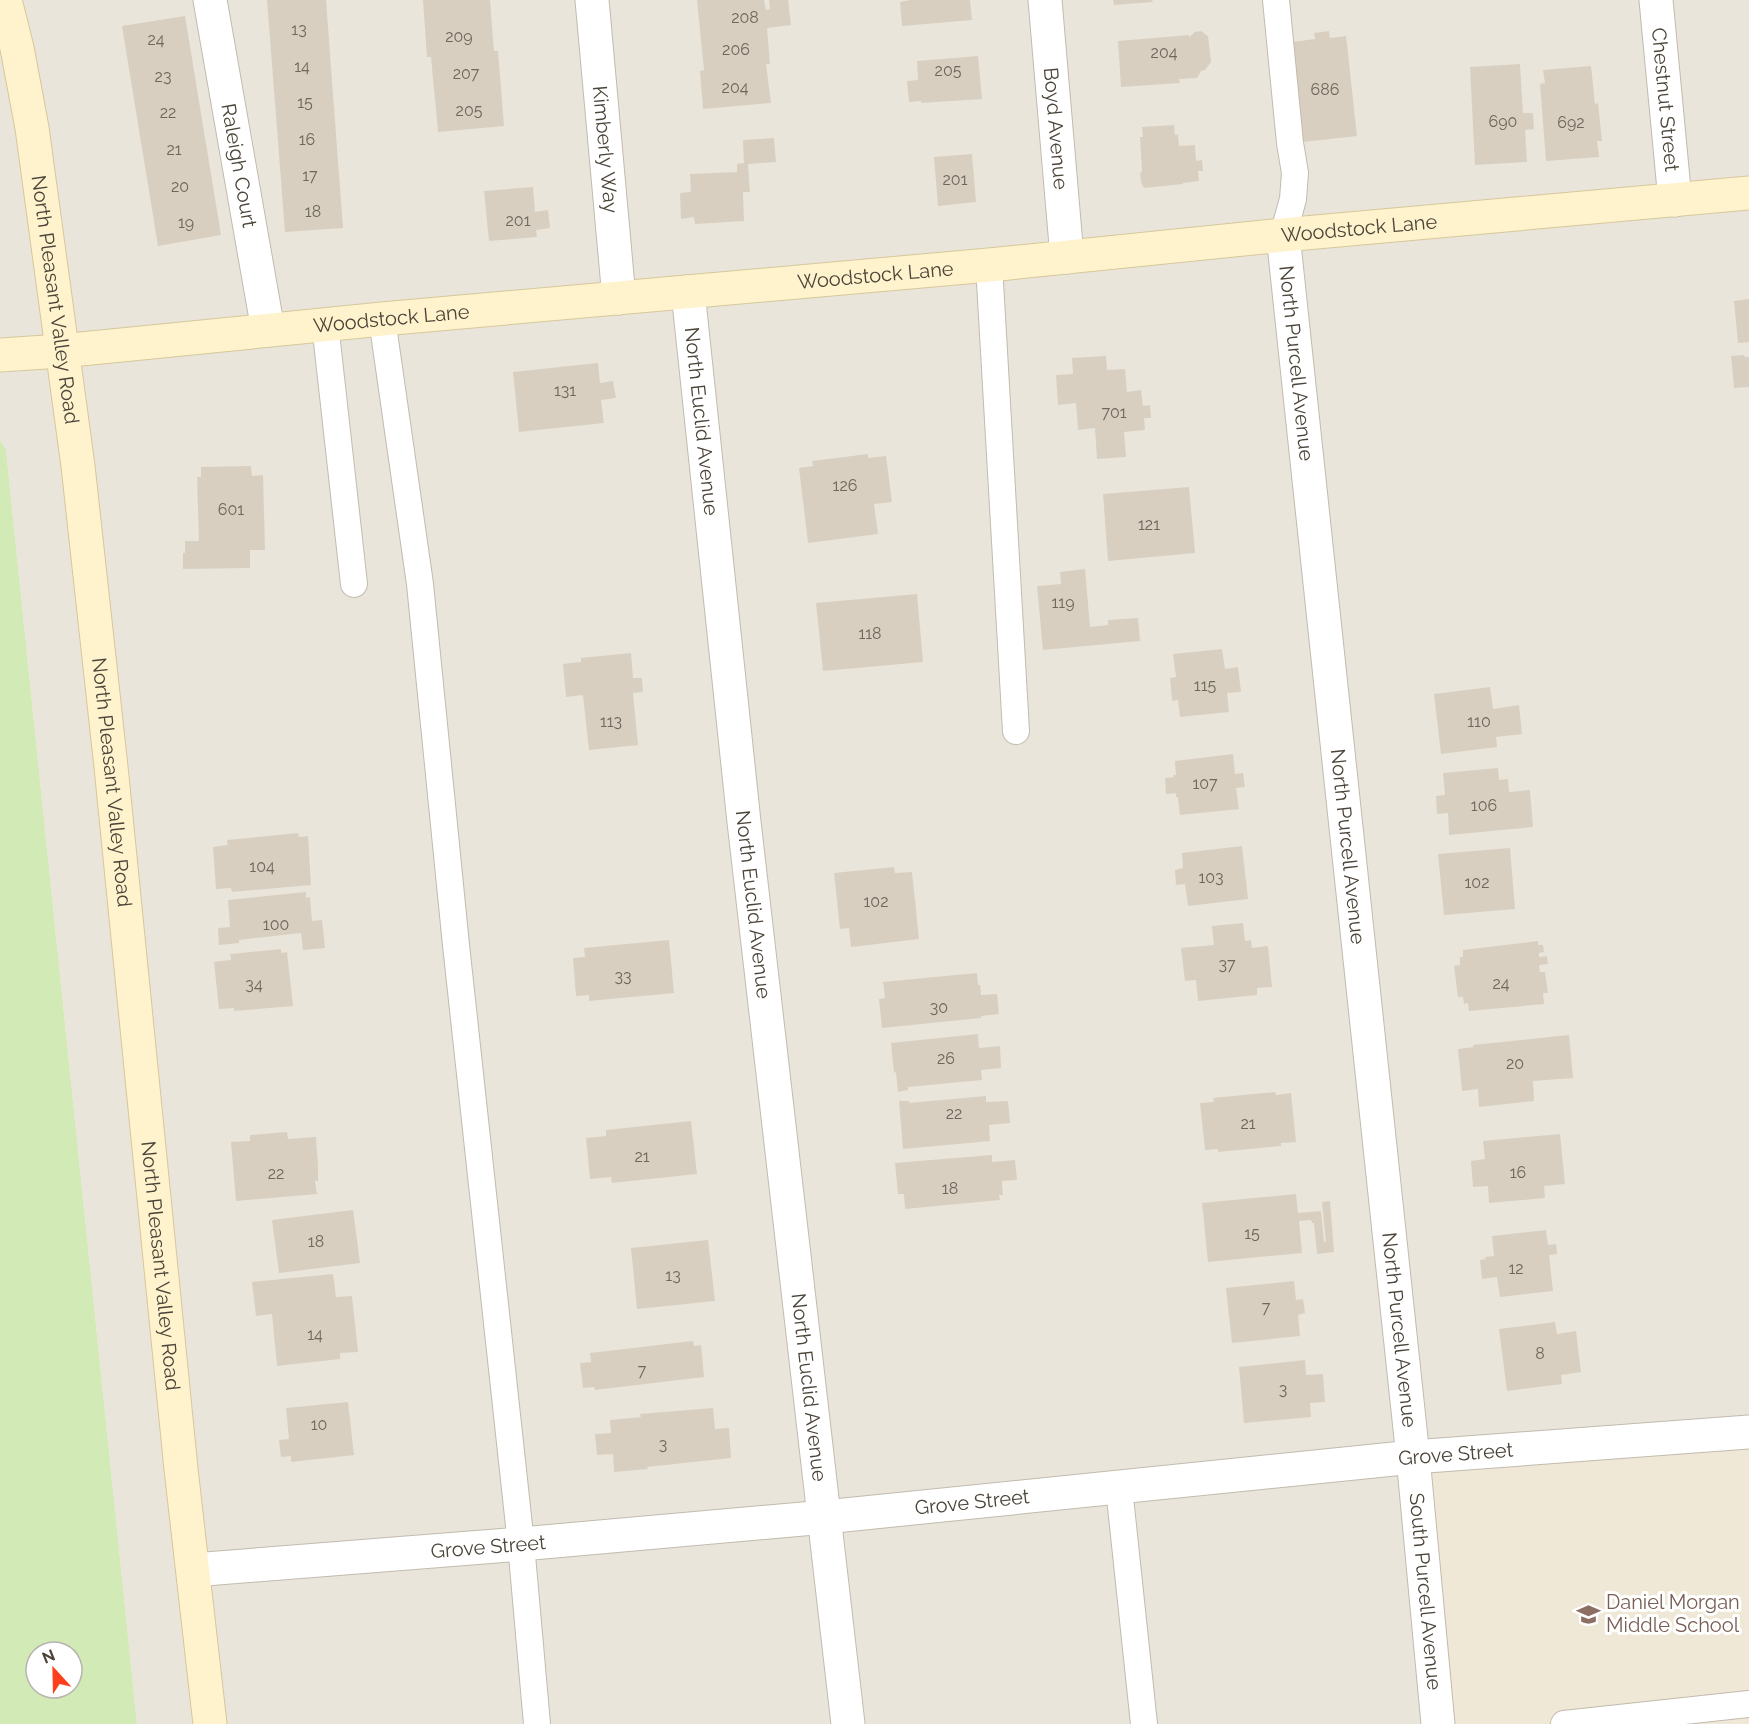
<svg xmlns="http://www.w3.org/2000/svg" width="1749" height="1724" font-family="Raleway,sans-serif">
  <style>
    .residential { fill: #eae5da }
    .education { fill: #efe8d6 }
    .green { fill: #d2eab5; fill-rule: evenodd }
    .building { fill: #d8cfc1 }
    .lines { fill: none; stroke-linecap: round; stroke-linejoin: round }
    .lane-casing { stroke: #c2bbae; stroke-width: 28 }
    .street-casing { stroke: #c2bbae; stroke-width: 35 }
    .secondary-casing { stroke: #d6c79b; stroke-width: 35 }
    .lane { stroke: #fff; stroke-width: 26 }
    .street { stroke: #fff; stroke-width: 33 }
    .secondary { stroke: #fff3cd; stroke-width: 33 }
    .labels { text-anchor: middle; dominant-baseline: central; stroke-width: 6; stroke-linejoin: round; paint-order: stroke }
    .number-label { font-size: 16px; fill: #6e675b }
    .street-label { font-size: 20px; fill: #4b4439; stroke: #fff }
    .education-label { font-size: 20px; fill: #785e54; stroke: #fff; text-anchor: start }
  </style>
  <rect width="100%" height="100%" fill="#f6f3ec"/>
  <path class="residential" d="M0,0H1749V1432L1438,1724H137L6,450L0,440Z"/>
  <path class="education" d="M1749,1432V1724H1438L1413,1457Z"/>
  <path class="green" d="M0,440L6,450L137,1724H0ZM36,1652H72V1688H36Z"/>
  <path class="building" d="M267,0H326L343,228L285,232Z
    M423,0H490L494,51H498L504,126L438,132L431,57H427Z
    M697,0H764L766,10L770,9L769,0H788L791,25L767,28L770,64H766L771,103L703,109L700,71L704,70Z
    M910,0H970L972,20L902,26L900,2Z
    M1113,0H1152L1153,2L1114,5Z
    M185,16L221,235L158,246L122,26Z
    M1201,31L1208,36L1211,62L1205,70L1201,71L1197,78L1179,79L1180,83L1121,87L1118,41L1189,35V37L1195,32Z
    M1329,31L1330,38L1346,36L1357,136L1303,142L1292,42L1315,39L1314,33Z
    M978,56L982,99L921,103V101L909,102L907,81L918,80L917,61Z
    M1520,64L1523,113H1533L1534,129L1525,130L1527,162L1475,165L1470,67Z
    M1591,66L1595,104L1598,103L1602,141H1597L1599,157L1546,161L1540,84L1545,83L1543,70Z
    M1174,125L1175,135L1178,134L1179,146L1195,145L1196,161L1202,160L1203,171H1198L1199,181L1183,183V184L1144,188L1141,182L1140,173L1142,172L1140,137H1143L1142,127Z
    M774,138L776,162L748,164L750,192H743L744,221L695,224L694,217L681,219L680,193L691,192L690,174L737,172V164L744,163L743,140Z
    M972,154L976,202L938,206L934,157Z
    M533,187L535,212L548,210L550,228L536,230L537,237L489,241L484,191Z
    M1749,299V342L1738,343L1734,301Z
    M1744,355L1745,357H1749V387L1734,388L1731,356Z
    M1106,356L1107,370L1125,369L1127,392L1141,390L1143,406L1150,405L1151,418H1144L1145,430L1124,432L1126,457L1097,459L1095,428L1078,430L1076,403L1058,405L1056,375L1073,374L1072,358Z
    M598,363L600,383L613,381L616,398L601,400L604,423L519,432L513,372Z
    M868,454V458L886,456L892,502L874,504L878,534L808,543L799,468L813,466L812,461Z
    M251,466L252,476L263,475L265,550H250V568L183,569V553H185V541H199L197,477H201V467Z
    M1189,487L1195,553L1108,561L1103,494Z
    M1085,569L1090,627L1108,625V620L1138,618L1140,641L1043,650L1037,586L1061,584L1060,572Z
    M917,594L923,662L823,671L816,603Z
    M1222,649L1225,669L1238,667L1241,692L1227,693L1229,712L1180,717L1178,700L1172,701L1170,678L1176,677L1173,654Z
    M631,653L633,678H642L643,692L633,693L638,745L589,750L583,695L566,697L563,664L581,662V658Z
    M1490,687L1493,709L1519,705L1522,734L1496,737L1497,747L1441,754L1434,694Z
    M1233,754L1235,774L1243,773L1245,787L1236,788L1239,809L1180,815L1178,797H1176V793L1166,794L1165,778L1174,777L1173,775H1176L1175,761Z
    M1498,768L1499,780L1508,779L1509,792L1530,790L1533,827L1449,835L1448,813L1437,814L1436,796L1445,795L1443,773Z
    M298,833L299,837L308,836L311,885L232,892L231,888L216,889L213,847L228,845L227,840Z
    M1242,846L1248,899L1188,906L1185,884L1176,885L1175,870L1183,868L1182,853Z
    M1510,848L1515,909L1444,915L1438,854Z
    M894,867L895,873L912,872L919,939L851,947L849,928L840,929L834,873Z
    M306,892V898L310,897L312,921L322,920L325,948L303,950L301,933L239,940V943L219,945L218,928L230,927L228,900Z
    M1243,923L1245,941L1251,940L1252,948L1268,946L1272,987L1257,988V995L1198,1001L1196,980L1185,981L1181,948L1214,945L1212,926Z
    M669,940L674,993L589,1001V995L576,996L573,958L585,957L584,948Z
    M1538,941V945H1543L1544,952L1539,953V957L1547,956L1548,964L1539,965L1540,972H1545L1548,993H1543L1544,1004L1469,1011L1468,1003L1464,1004L1463,997H1458L1454,966L1460,965V957H1463V950Z
    M281,949V953L287,952L293,1006L234,1011V1008L219,1009L214,962L231,960L230,954Z
    M977,973L978,985H980L981,995L997,994L999,1014L981,1016V1018L882,1028L879,999L885,998L883,982Z
    M978,1034L979,1048L1000,1046L1001,1068L981,1070L982,1080L908,1087V1090L898,1092L896,1072L894,1073L891,1043Z
    M1569,1035L1573,1078L1533,1081L1534,1101L1479,1107L1478,1089L1462,1091L1458,1049L1474,1047L1473,1045Z
    M1275,1092L1276,1095L1291,1093L1296,1142L1281,1143V1146L1218,1152V1149L1205,1150L1200,1103L1214,1102L1213,1098Z
    M986,1096V1102L1008,1101L1010,1123L989,1125L990,1141L903,1149L899,1101H909V1103Z
    M691,1121L697,1174L612,1183L611,1177L590,1179L586,1138L606,1136V1130Z
    M287,1132L288,1139L316,1137L318,1166V1181H315L317,1194L236,1201L231,1142L250,1141V1135Z
    M1560,1134L1565,1184L1544,1186L1545,1198L1489,1203L1488,1186L1473,1187L1471,1161L1485,1159L1483,1141Z
    M992,1155V1162L1015,1160L1017,1180L1002,1181L1003,1195H999L1000,1200L905,1209L904,1194H898L895,1163Z
    M1296,1194L1298,1213L1321,1211L1324,1242H1326L1322,1202L1330,1201L1334,1252L1317,1254L1314,1223H1312L1311,1220L1299,1221L1302,1253L1208,1262L1202,1203Z
    M353,1210L360,1263L279,1273L272,1220Z
    M1546,1230L1548,1245L1556,1244L1557,1254L1549,1255L1553,1291L1500,1297L1497,1277L1482,1279L1480,1260L1486,1259L1485,1257L1494,1256L1492,1236Z
    M708,1240L715,1301L637,1309L631,1248Z
    M333,1274L336,1297L352,1296L358,1352L340,1353V1359L277,1366L272,1314L256,1316L252,1282Z
    M1294,1281L1296,1300L1303,1299L1305,1313L1298,1315L1300,1336L1232,1343L1226,1288Z
    M1555,1322L1557,1334L1576,1331L1581,1372L1561,1375L1562,1384L1507,1391L1499,1329Z
    M693,1341L694,1346L701,1345L704,1377L595,1390L594,1387L583,1388L580,1363L591,1362L590,1353Z
    M1305,1360L1306,1375L1323,1374L1325,1402L1310,1403L1311,1417L1244,1423L1239,1367Z
    M348,1402L354,1455L291,1462V1456L281,1457L279,1440L289,1439L286,1408Z
    M713,1408L715,1429L729,1428L731,1458L647,1467L648,1469L614,1472L613,1454L597,1455L595,1434L611,1433L610,1420L641,1417L640,1414Z"/>
  <g class="lines">
    <defs>
      <path id="lane" d="M1276,0L1290,143L1295,173L1293,199L1283,235
        M989,265L1016,731
        M382,319L420,584L456,945L521,1544L537,1724
        M325,324L354,584
        M1119,1488L1144,1724
        M1564,1724L1749,1704"/>
      <g id="street">
        <path id="s1" d="M210,0L268,330"/>
        <path id="s2" d="M592,0L619,298"/>
        <path id="s3" d="M1045,0L1067,257"/>
        <path id="s4" d="M1656,0L1675,200"/>
        <path id="s5" d="M1283,235L1413,1457L1438,1724"/>
        <path id="s6" d="M688,292L744,822L848,1724"/>
        <path id="s7" d="M193,1570L521,1544L825,1517L1413,1457L1749,1432"/>
      </g>
      <g id="secondary">
        <path id="s8" d="M5,0L17,48L32,128L78,466L111,767L181,1469L210,1724"/>
        <path id="s9" d="M0,355L61,351L382,319L989,265L1283,235L1749,193"/>
      </g>
    </defs>
    <use href="#lane" class="lane-casing"/>
    <use href="#street" class="street-casing"/>
    <use href="#secondary" class="secondary-casing"/>
    <use href="#lane" class="lane"/>
    <use href="#street" class="street"/>
    <use href="#secondary" class="secondary"/>
  </g>
  <defs>
    <symbol id="school-bare" viewBox="-9 -9 18 18"><path d="M0-5L7-2L0 1L-7-2ZM-4 1L0 2.5L4 1V4Q0 6-4 4Z" fill="#8d6e63" stroke="#fff" stroke-width="2.5" paint-order="stroke"/></symbol>
  </defs>
  <g fill-rule="evenodd">
    <use href="#school-bare" x="1572" y="1598" width="33" height="33"/>
  </g>
  <g class="labels">
    <g class="number-label">
      <text x="745" y="17">208</text>
      <text x="299" y="29">13</text>
      <text x="459" y="36">209</text>
      <text x="156" y="39">24</text>
      <text x="736" y="49">206</text>
      <text x="1164" y="52">204</text>
      <text x="302" y="66">14</text>
      <text x="948" y="70">205</text>
      <text x="466" y="73">207</text>
      <text x="163" y="76">23</text>
      <text x="735" y="87">204</text>
      <text x="1325" y="89">686</text>
      <text x="305" y="102">15</text>
      <text x="469" y="110">205</text>
      <text x="168" y="112">22</text>
      <text x="1503" y="121">690</text>
      <text x="1571" y="122">692</text>
      <text x="307" y="139">16</text>
      <text x="174" y="149">21</text>
      <text x="310" y="175">17</text>
      <text x="955" y="179">201</text>
      <text x="180" y="186">20</text>
      <text x="313" y="211">18</text>
      <text x="518" y="220">201</text>
      <text x="186" y="222">19</text>
      <text x="565" y="390">131</text>
      <text x="1114" y="412">701</text>
      <text x="845" y="485">126</text>
      <text x="231" y="509">601</text>
      <text x="1149" y="524">121</text>
      <text x="1063" y="602">119</text>
      <text x="870" y="633">118</text>
      <text x="1205" y="685">115</text>
      <text x="611" y="721">113</text>
      <text x="1479" y="721">110</text>
      <text x="1205" y="783">107</text>
      <text x="1484" y="805">106</text>
      <text x="262" y="866">104</text>
      <text x="1211" y="877">103</text>
      <text x="1477" y="882">102</text>
      <text x="876" y="901">102</text>
      <text x="276" y="924">100</text>
      <text x="1227" y="964">37</text>
      <text x="623" y="976">33</text>
      <text x="1501" y="983">24</text>
      <text x="254" y="984">34</text>
      <text x="939" y="1007">30</text>
      <text x="946" y="1058">26</text>
      <text x="1515" y="1063">20</text>
      <text x="954" y="1113">22</text>
      <text x="1248" y="1123">21</text>
      <text x="642" y="1156">21</text>
      <text x="1518" y="1172">16</text>
      <text x="276" y="1173">22</text>
      <text x="950" y="1188">18</text>
      <text x="1252" y="1233">15</text>
      <text x="316" y="1241">18</text>
      <text x="1516" y="1268">12</text>
      <text x="673" y="1275">13</text>
      <text x="1266" y="1307">7</text>
      <text x="315" y="1334">14</text>
      <text x="1540" y="1353">8</text>
      <text x="642" y="1370">7</text>
      <text x="1283" y="1389">3</text>
      <text x="319" y="1424">10</text>
      <text x="663" y="1444">3</text>
    </g>
    <g class="street-label">
      <text stroke="none"><textPath href="#s4" startOffset="100">Chestnut Street</textPath></text>
      <text stroke="none"><textPath href="#s3" startOffset="129">Boyd Avenue</textPath></text>
      <text stroke="none"><textPath href="#s2" startOffset="150">Kimberly Way</textPath></text>
      <text stroke="none"><textPath href="#s1" startOffset="168">Raleigh Court</textPath></text>
      <text stroke="none"><textPath href="#s9" startOffset="1365">Woodstock Lane</textPath></text>
      <text stroke="none"><textPath href="#s9" startOffset="879">Woodstock Lane</textPath></text>
      <text stroke="none"><textPath href="#s8" startOffset="304">North Pleasant Valley Road</textPath></text>
      <text stroke="none"><textPath href="#s9" startOffset="393">Woodstock Lane</textPath></text>
      <text stroke="none"><textPath href="#s5" startOffset="129">North Purcell Avenue</textPath></text>
      <text stroke="none"><textPath href="#s6" startOffset="130">North Euclid Avenue</textPath></text>
      <text stroke="none"><textPath href="#s8" startOffset="790">North Pleasant Valley Road</textPath></text>
      <text stroke="none"><textPath href="#s5" startOffset="615">North Purcell Avenue</textPath></text>
      <text stroke="none"><textPath href="#s6" startOffset="616">North Euclid Avenue</textPath></text>
      <text stroke="none"><textPath href="#s8" startOffset="1276">North Pleasant Valley Road</textPath></text>
      <text stroke="none"><textPath href="#s5" startOffset="1101">North Purcell Avenue</textPath></text>
      <text stroke="none"><textPath href="#s6" startOffset="1102">North Euclid Avenue</textPath></text>
      <text stroke="none"><textPath href="#s7" startOffset="1268">Grove Street</textPath></text>
      <text stroke="none"><textPath href="#s7" startOffset="782">Grove Street</textPath></text>
      <text stroke="none"><textPath href="#s7" startOffset="296">Grove Street</textPath></text>
      <text stroke="none"><textPath href="#s5" startOffset="1364">South Purcell Avenue</textPath></text>
    </g>
    <g class="education-label">
      <text x="1606" y="1602">Daniel Morgan<tspan x="1606" dy="23">Middle School</tspan></text>
    </g>
  </g>
  <g transform="translate(54 1670) rotate(338)"><circle r="28" fill="#ffffff" stroke="#b7b4b0" stroke-width="1.5"/>
  <path d="M0-4.5L10 22L0 15L-10 22Z" fill="#fc3f1d"/>
  <text y="-9" font-size="16" font-weight="bold" text-anchor="middle" fill="#4b4439">N</text>
  </g>
</svg>
